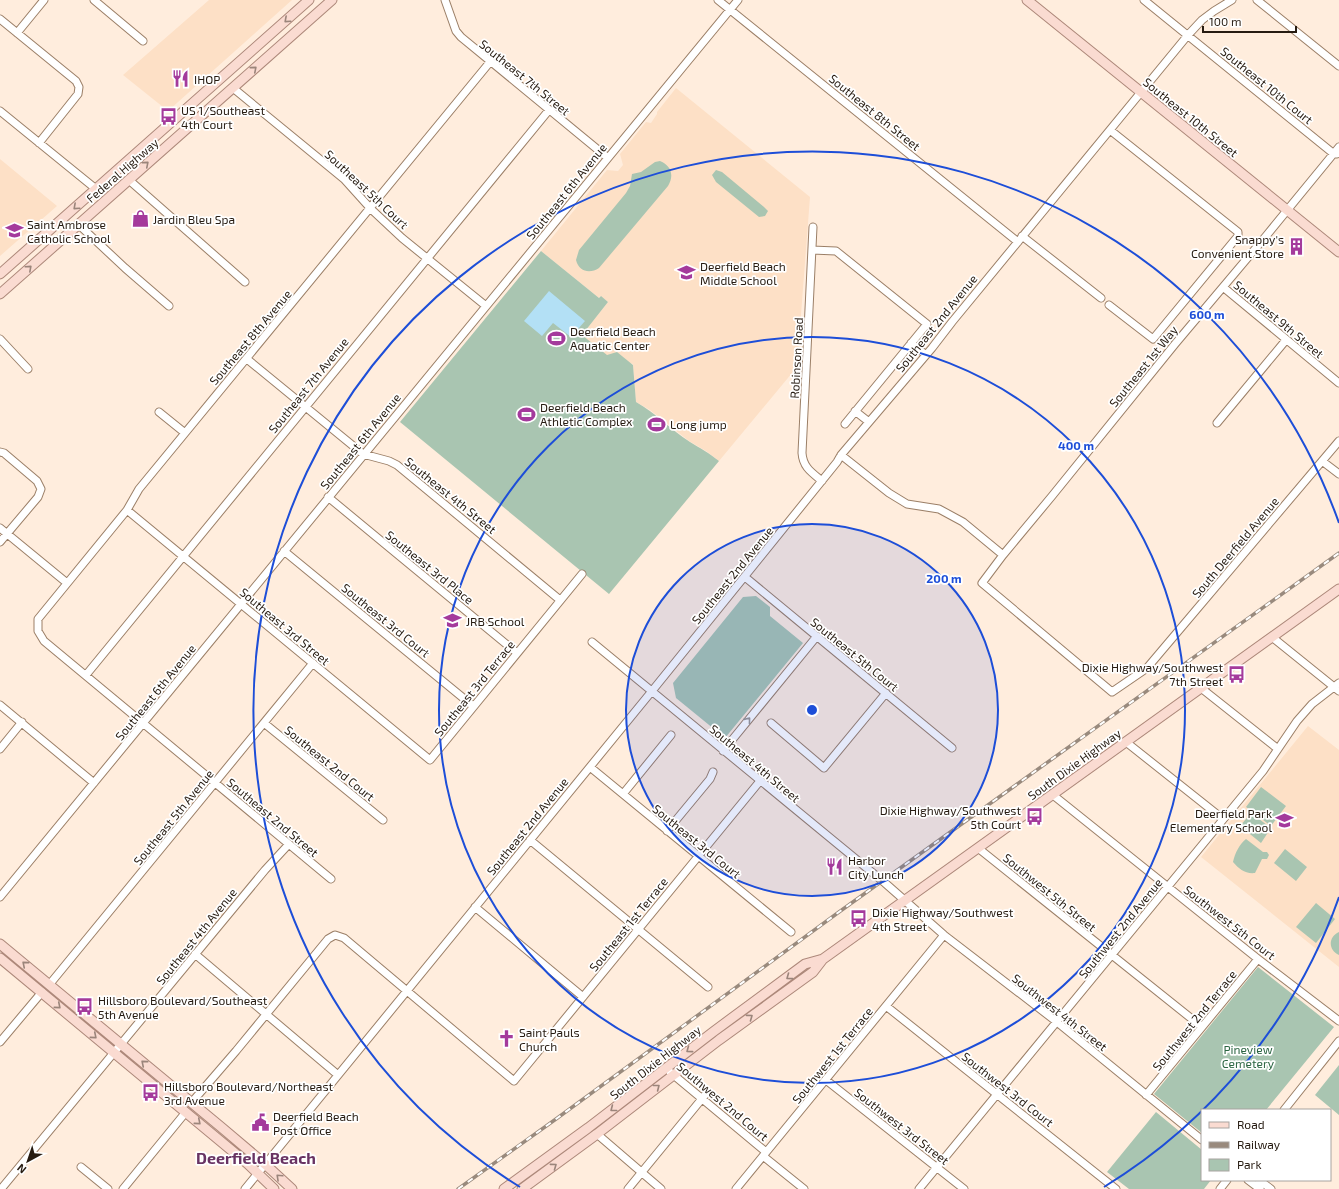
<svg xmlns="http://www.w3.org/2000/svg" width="1339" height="1189" font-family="'Exo 2',sans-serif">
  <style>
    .built { fill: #fde0c6 }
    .green { fill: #a9c5b1 }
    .water { fill: #b3e0f5 }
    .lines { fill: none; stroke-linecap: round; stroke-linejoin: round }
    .minor-casing { stroke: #9b7f67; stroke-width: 9 }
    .major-casing { stroke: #ad887a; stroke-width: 11 }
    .minor { stroke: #fff; stroke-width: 7 }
    .major { stroke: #fadbd1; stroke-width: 9 }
    .rail-casing { stroke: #998a7d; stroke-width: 3.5 }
    .rail { stroke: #fff; stroke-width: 2; stroke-dasharray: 6; stroke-linecap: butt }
    .oneway { stroke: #9b857b }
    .oneway2 { stroke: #9d9894 }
    .ring { fill: none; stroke: #1d4ed8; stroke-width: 2 }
    .labels { text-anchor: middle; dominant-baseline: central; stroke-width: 3.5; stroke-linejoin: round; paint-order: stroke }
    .street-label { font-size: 12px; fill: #261b11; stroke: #fff }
    .poi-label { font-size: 12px; fill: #261b11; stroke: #fff; text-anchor: start }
    .park-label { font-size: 12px; fill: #2b6542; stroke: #fff }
    .district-label { font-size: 16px; font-weight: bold; fill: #683363; stroke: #fff }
    .centre { fill: #1d4ed8; stroke: #fff; stroke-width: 2 }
    .ring-label { font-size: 12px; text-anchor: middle; font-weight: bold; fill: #1d4ed8; stroke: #fff; stroke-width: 3.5; stroke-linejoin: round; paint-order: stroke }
  </style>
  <rect width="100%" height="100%" fill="#ffeddd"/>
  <path class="built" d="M209,0H292L168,111L123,75Z
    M676,88L810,197L797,367L719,461L706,451L689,441L650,410L636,402L633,364L607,356L582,335L608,302L600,296L599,298L541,251L607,170L618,171L623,165L620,154L646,122L651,123L657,114V112Z
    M0,159L57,206L0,256Z
    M1308,726L1339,750V967L1201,857Z"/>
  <path class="green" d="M660,161C672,166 674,176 668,186L599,268C590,274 579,272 576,260L579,250L626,193L630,186L632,174L641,172L655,162Z
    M716,170L722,172L764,207L768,211L765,216L759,217L716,182L712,175Z
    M541,251L599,298L601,296L608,302L582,335L607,355L617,352L633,365L636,402C656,413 671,430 690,442C700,448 709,453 719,461L609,594L400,422Z
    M756,596L770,607V616L803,643L725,738L676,698L673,683L743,597Z
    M1261,787L1286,806L1271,826L1246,807Z
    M1251,813L1271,828L1261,843L1240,826Z
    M1246,839L1263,852H1267L1269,855L1267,859H1262L1255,873C1245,874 1239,869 1233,862C1235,853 1239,845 1246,839Z
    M1285,849L1307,867L1296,881L1274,863Z
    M1316,903L1335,919L1316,943L1296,927Z
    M1339,932V955C1328,950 1328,937 1339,932Z
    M1258,967L1334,1027L1266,1110H1202V1133L1154,1094Z
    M1339,1065V1115L1315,1095Z
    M1156,1112L1202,1150V1180H1211L1204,1189H1129L1107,1172Z"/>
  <path class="water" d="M549,291L585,321L571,337L553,323L542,336L524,321Z"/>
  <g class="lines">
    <defs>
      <path id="minor" d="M94,0L143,41
        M445,0L456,31L461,37L608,158
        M718,0L1018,242
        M1144,0L1334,154H1337
        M1257,0L1339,66
        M0,19L76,81L79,87L78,94L39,143
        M17,33L44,0
        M233,88L344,179L371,209L402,238L486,306
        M0,111L96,189
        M1339,147L1266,236L1175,344L1052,496L1003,555L982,583L1112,692L1147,668L1339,441
        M129,180L245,282
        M78,224L125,268L169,306
        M813,227L802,453C803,467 811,472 822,481
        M1022,236L1101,298
        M812,250L836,251L927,324L845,424
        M1223,287L1339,383
        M1109,305L1153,339L1238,236V232L1110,130
        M0,339L28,369
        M911,343L926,355
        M247,359L363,454L389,461L397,465L560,600
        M855,411L869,422
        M159,412L185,433
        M1217,423L1286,340
        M0,452L4,453L37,481L41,489L38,497L0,542
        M841,455L889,493L907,504L939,509L963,522L1003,555
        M1322,461L1339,474
        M328,497L517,653
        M127,510L430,760L582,574
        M0,528L67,583
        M284,551L473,706
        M745,577L952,748
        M1272,637L1339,691
        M592,642L885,883L944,935L1057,1022L1202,1140
        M86,675L549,110
        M1201,688L1278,749
        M0,705L94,783
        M264,723L383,820
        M771,723L824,768L886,693
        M1126,742L1223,819
        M0,749L22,722
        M723,751L817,636
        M590,767L791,932
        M623,794L671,735
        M1053,795L1258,959L1339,1021
        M667,831L710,779L713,772
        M530,840L708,987
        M978,848L1202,1027
        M331,879L44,641L38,631V619L127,510L139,489L490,62
        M0,897L738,0
        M475,907L583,997
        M195,954L338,1075
        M49,985L313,663
        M886,1006L1116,1189
        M0,1042L42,992
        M670,1072L766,1152
        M826,1080L964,1189
        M1146,1095L1258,959
        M192,1102L236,1051L328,939L335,935L344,938L514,1081L760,781
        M1284,1110L1339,1041
        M597,1134L661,1189
        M763,1156L804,1189
        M81,1167L108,1189
        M1248,1180L1260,1189
        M1259,1180L1271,1189
        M1,1189L265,870L289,844
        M123,1189L186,1112
        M245,1189L652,691L837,462L841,455L932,348L952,322L1188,35L1202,20L1214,11L1232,0
        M628,1189L705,1095
        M736,1189L944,935
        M919,1189L1263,771L1297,721L1312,704L1339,683
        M1220,1189L1227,1180"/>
      <path id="major" d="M1027,0L1339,252
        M0,274L309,0
        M0,294L332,0
        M0,944L221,1127L266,1165L292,1189
        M0,958L248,1164L274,1189
        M504,1189L588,1128L713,1032L805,964L823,959
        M522,1189L597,1134L719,1040L813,972L823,959L1339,589"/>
    </defs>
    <use href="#minor" class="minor-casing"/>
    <use href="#major" class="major-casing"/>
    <use href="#minor" class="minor"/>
    <use href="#major" class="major"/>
    <defs>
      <path id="rail" d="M458,1189L556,1119L839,912L1339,553"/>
    </defs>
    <use href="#rail" class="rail-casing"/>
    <use href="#rail" class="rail"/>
  </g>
  <defs><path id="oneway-chevron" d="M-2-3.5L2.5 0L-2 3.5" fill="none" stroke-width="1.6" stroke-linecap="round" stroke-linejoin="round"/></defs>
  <g class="oneway">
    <use href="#oneway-chevron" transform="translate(287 20) rotate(138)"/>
    <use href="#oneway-chevron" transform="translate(254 69) rotate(-41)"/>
    <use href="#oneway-chevron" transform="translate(146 164) rotate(-41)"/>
    <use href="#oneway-chevron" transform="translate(76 207) rotate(138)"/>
    <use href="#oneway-chevron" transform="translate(29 268) rotate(-42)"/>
    <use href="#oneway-chevron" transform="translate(25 964) rotate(-140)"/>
    <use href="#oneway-chevron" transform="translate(789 977) rotate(144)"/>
    <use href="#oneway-chevron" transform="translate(58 1006) rotate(40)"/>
    <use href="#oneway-chevron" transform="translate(750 1017) rotate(-36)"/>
    <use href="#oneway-chevron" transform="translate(94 1036) rotate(40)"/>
    <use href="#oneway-chevron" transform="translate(689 1050) rotate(143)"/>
    <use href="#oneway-chevron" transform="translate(144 1063) rotate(-140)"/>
    <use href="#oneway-chevron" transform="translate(657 1087) rotate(-38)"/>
    <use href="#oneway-chevron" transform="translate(613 1109) rotate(142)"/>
    <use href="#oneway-chevron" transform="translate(198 1122) rotate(40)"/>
    <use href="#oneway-chevron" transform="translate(554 1166) rotate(-36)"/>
    <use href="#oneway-chevron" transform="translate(279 1177) rotate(-137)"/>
  </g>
  <use class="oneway2" href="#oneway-chevron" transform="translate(748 720) rotate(-51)"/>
  <circle cx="812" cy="710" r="186" fill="#1d4ed8" fill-opacity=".12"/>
  <g class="ring">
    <circle cx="812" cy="710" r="186"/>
    <circle cx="812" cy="710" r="373"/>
    <path d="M1339 897A559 559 0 0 1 1104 1187M520 1187A559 559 0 1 1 1339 523"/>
  </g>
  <defs>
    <symbol id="restaurant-bare" viewBox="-9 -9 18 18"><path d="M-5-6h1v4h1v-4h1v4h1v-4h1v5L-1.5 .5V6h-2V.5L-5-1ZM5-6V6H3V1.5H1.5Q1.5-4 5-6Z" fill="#a43a9c" stroke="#fff" stroke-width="2.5" paint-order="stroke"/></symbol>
    <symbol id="bus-bare" viewBox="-9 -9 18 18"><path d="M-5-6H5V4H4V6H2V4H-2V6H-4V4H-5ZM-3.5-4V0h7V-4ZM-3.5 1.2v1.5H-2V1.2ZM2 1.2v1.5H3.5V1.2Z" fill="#a43a9c" stroke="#fff" stroke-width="2.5" paint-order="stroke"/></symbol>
    <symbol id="shop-bare" viewBox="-9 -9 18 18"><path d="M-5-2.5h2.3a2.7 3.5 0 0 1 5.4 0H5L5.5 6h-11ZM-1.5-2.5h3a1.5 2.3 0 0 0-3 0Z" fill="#a43a9c" stroke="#fff" stroke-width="2.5" paint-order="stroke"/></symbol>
    <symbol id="school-bare" viewBox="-9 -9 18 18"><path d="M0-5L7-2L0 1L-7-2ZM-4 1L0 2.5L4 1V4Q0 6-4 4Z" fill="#a43a9c" stroke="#fff" stroke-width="2.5" paint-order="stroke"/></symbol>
    <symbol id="building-bare" viewBox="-9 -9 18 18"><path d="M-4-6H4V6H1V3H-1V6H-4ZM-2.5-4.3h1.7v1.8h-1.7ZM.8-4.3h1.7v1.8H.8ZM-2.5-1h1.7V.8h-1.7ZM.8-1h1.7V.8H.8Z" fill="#a43a9c" stroke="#fff" stroke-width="2.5" paint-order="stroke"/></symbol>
    <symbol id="stadium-bare" viewBox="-9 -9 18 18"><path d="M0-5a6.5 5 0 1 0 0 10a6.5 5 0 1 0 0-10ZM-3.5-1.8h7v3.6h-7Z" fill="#a43a9c" stroke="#fff" stroke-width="2.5" paint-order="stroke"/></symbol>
    <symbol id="church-bare" viewBox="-9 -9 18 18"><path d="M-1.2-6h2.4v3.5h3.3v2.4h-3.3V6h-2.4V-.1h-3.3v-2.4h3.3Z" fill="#a43a9c" stroke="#fff" stroke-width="2.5" paint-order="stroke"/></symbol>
    <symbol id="civic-bare" viewBox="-9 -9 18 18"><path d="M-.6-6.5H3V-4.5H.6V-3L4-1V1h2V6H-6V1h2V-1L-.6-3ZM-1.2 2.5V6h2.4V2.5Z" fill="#a43a9c" stroke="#fff" stroke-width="2.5" paint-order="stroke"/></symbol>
  </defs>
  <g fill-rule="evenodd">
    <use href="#restaurant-bare" x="168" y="66" width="25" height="25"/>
    <use href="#bus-bare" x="156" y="104" width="25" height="25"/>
    <use href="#shop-bare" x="128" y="206" width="25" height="25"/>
    <use href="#school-bare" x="2" y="218" width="25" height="25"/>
    <use href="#building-bare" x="1284" y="234" width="25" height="25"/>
    <use href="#school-bare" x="674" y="260" width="25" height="25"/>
    <use href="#stadium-bare" x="544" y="326" width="25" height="25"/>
    <use href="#stadium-bare" x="514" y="402" width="25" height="25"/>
    <use href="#stadium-bare" x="644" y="412" width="25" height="25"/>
    <use href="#school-bare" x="440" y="608" width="25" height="25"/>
    <use href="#bus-bare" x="1224" y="662" width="25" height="25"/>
    <use href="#bus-bare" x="1022" y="804" width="25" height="25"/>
    <use href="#school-bare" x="1272" y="808" width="25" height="25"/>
    <use href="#restaurant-bare" x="822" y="854" width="25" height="25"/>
    <use href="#bus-bare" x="846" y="906" width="25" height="25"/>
    <use href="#bus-bare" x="72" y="994" width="25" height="25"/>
    <use href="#church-bare" x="494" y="1026" width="25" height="25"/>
    <use href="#bus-bare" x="138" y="1080" width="25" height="25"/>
    <use href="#civic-bare" x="248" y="1110" width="25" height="25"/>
  </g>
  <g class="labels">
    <g class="street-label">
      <text transform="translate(525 77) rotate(39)">Southeast 7th Street</text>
      <text transform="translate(1267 85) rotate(39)">Southeast 10th Court</text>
      <text transform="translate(875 112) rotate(39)">Southeast 8th Street</text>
      <text transform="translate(1191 117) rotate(39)">Southeast 10th Street</text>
      <text transform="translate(122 170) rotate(-41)">Federal Highway</text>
      <text transform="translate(367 189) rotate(43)">Southeast 5th Court</text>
      <text transform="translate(566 191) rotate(-51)">Southeast 6th Avenue</text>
      <text transform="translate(1279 319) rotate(40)">Southeast 9th Street</text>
      <text transform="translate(936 323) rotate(-51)">Southeast 2nd Avenue</text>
      <text transform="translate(250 337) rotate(-50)">Southeast 8th Avenue</text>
      <text transform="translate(796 358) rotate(-87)">Robinson Road</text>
      <text transform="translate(1143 366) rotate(-51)">Southeast 1st Way</text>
      <text transform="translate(308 385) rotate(-51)">Southeast 7th Avenue</text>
      <text transform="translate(360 441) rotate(-51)">Southeast 6th Avenue</text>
      <text transform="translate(451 495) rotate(39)">Southeast 4th Street</text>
      <text transform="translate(1235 547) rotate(-50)">South Deerfield Avenue</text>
      <text transform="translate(430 567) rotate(39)">Southeast 3rd Place</text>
      <text transform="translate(732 575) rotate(-51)">Southeast 2nd Avenue</text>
      <text transform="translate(386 620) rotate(39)">Southeast 3rd Court</text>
      <text transform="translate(285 626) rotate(40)">Southeast 3rd Street</text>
      <text transform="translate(855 654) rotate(39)">Southeast 5th Court</text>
      <text transform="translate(474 688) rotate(-51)">Southeast 3rd Terrace</text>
      <text transform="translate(155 692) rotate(-51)">Southeast 6th Avenue</text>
      <text transform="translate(330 763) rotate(39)">Southeast 2nd Court</text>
      <text transform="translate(755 763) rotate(40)">Southeast 4th Street</text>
      <text transform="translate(1074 764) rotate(-36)">South Dixie Highway</text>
      <text transform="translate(173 817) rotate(-51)">Southeast 5th Avenue</text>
      <text transform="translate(273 817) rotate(40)">Southeast 2nd Street</text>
      <text transform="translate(527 826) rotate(-51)">Southeast 2nd Avenue</text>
      <text transform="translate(697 841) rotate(39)">Southeast 3rd Court</text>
      <text transform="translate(1050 892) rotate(39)">Southwest 5th Street</text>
      <text transform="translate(1230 922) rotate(38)">Southwest 5th Court</text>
      <text transform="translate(628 924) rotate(-51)">Southeast 1st Terrace</text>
      <text transform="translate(1120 928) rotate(-51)">Southwest 2nd Avenue</text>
      <text transform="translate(196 936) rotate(-51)">Southeast 4th Avenue</text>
      <text transform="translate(1060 1012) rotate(38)">Southwest 4th Street</text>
      <text transform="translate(1194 1020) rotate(-51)">Southwest 2nd Terrace</text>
      <text transform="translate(832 1055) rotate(-51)">Southwest 1st Terrace</text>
      <text transform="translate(655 1062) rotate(-38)">South Dixie Highway</text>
      <text transform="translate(1008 1089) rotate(38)">Southwest 3rd Court</text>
      <text transform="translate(723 1101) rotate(40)">Southwest 2nd Court</text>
      <text transform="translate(902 1126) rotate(38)">Southwest 3rd Street</text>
    </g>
    <g class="poi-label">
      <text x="194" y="79">IHOP</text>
      <text x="181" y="110">US 1/Southeast<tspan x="181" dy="14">4th Court</tspan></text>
      <text x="153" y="219">Jardin Bleu Spa</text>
      <text x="27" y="224">Saint Ambrose<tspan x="27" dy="14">Catholic School</tspan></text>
      <text x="1284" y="239" text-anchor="end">Snappy's<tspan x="1284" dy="14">Convenient Store</tspan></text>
      <text x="700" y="266">Deerfield Beach<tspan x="700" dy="14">Middle School</tspan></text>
      <text x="570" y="331">Deerfield Beach<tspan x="570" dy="14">Aquatic Center</tspan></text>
      <text x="540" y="407">Deerfield Beach<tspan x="540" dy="14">Athletic Complex</tspan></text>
      <text x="670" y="424">Long jump</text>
      <text x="466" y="621">JRB School</text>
      <text x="1223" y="667" text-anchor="end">Dixie Highway/Southwest<tspan x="1223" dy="14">7th Street</tspan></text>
      <text x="1021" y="810" text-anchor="end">Dixie Highway/Southwest<tspan x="1021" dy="14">5th Court</tspan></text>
      <text x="1272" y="813" text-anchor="end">Deerfield Park<tspan x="1272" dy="14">Elementary School</tspan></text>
      <text x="848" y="860">Harbor<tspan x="848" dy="14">City Lunch</tspan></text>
      <text x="872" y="912">Dixie Highway/Southwest<tspan x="872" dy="14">4th Street</tspan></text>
      <text x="98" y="1000">Hillsboro Boulevard/Southeast<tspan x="98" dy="14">5th Avenue</tspan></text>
      <text x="519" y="1032">Saint Pauls<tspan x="519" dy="14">Church</tspan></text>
      <text x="164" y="1086">Hillsboro Boulevard/Northeast<tspan x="164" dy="14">3rd Avenue</tspan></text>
      <text x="273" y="1116">Deerfield Beach<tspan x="273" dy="14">Post Office</tspan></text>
    </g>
    <g class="park-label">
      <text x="1248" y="1049">Pineview<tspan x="1248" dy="14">Cemetery</tspan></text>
    </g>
    <g class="district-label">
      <text x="256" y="1157">Deerfield Beach</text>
    </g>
  </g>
  <circle cx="812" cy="710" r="6" class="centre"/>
  <g class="ring-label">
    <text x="1207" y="319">600 m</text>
    <text x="1076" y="450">400 m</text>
    <text x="944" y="583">200 m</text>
  </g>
  <rect x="1201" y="1109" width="130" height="72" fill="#ffffff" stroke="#a8a4a0"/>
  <rect x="1209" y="1122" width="20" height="6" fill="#fadbd1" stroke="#a8a4a0"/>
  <text x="1237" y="1129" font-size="12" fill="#261b11">Road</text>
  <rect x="1209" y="1142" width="20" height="6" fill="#998a7d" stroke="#a8a4a0"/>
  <text x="1237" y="1149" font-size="12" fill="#261b11">Railway</text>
  <rect x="1209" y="1159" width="20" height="12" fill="#a9c5b1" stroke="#a8a4a0"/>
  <text x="1237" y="1169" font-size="12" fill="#261b11">Park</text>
  <g transform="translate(28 1161) rotate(220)" stroke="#ffffff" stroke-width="3" paint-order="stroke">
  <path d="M0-3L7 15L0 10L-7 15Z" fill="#261b11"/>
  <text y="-6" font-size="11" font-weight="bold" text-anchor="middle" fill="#261b11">N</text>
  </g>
  <path d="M1203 26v6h93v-6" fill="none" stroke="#261b11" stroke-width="2"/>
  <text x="1209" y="26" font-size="12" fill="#261b11" stroke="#ffffff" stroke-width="3" paint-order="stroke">100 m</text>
</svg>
